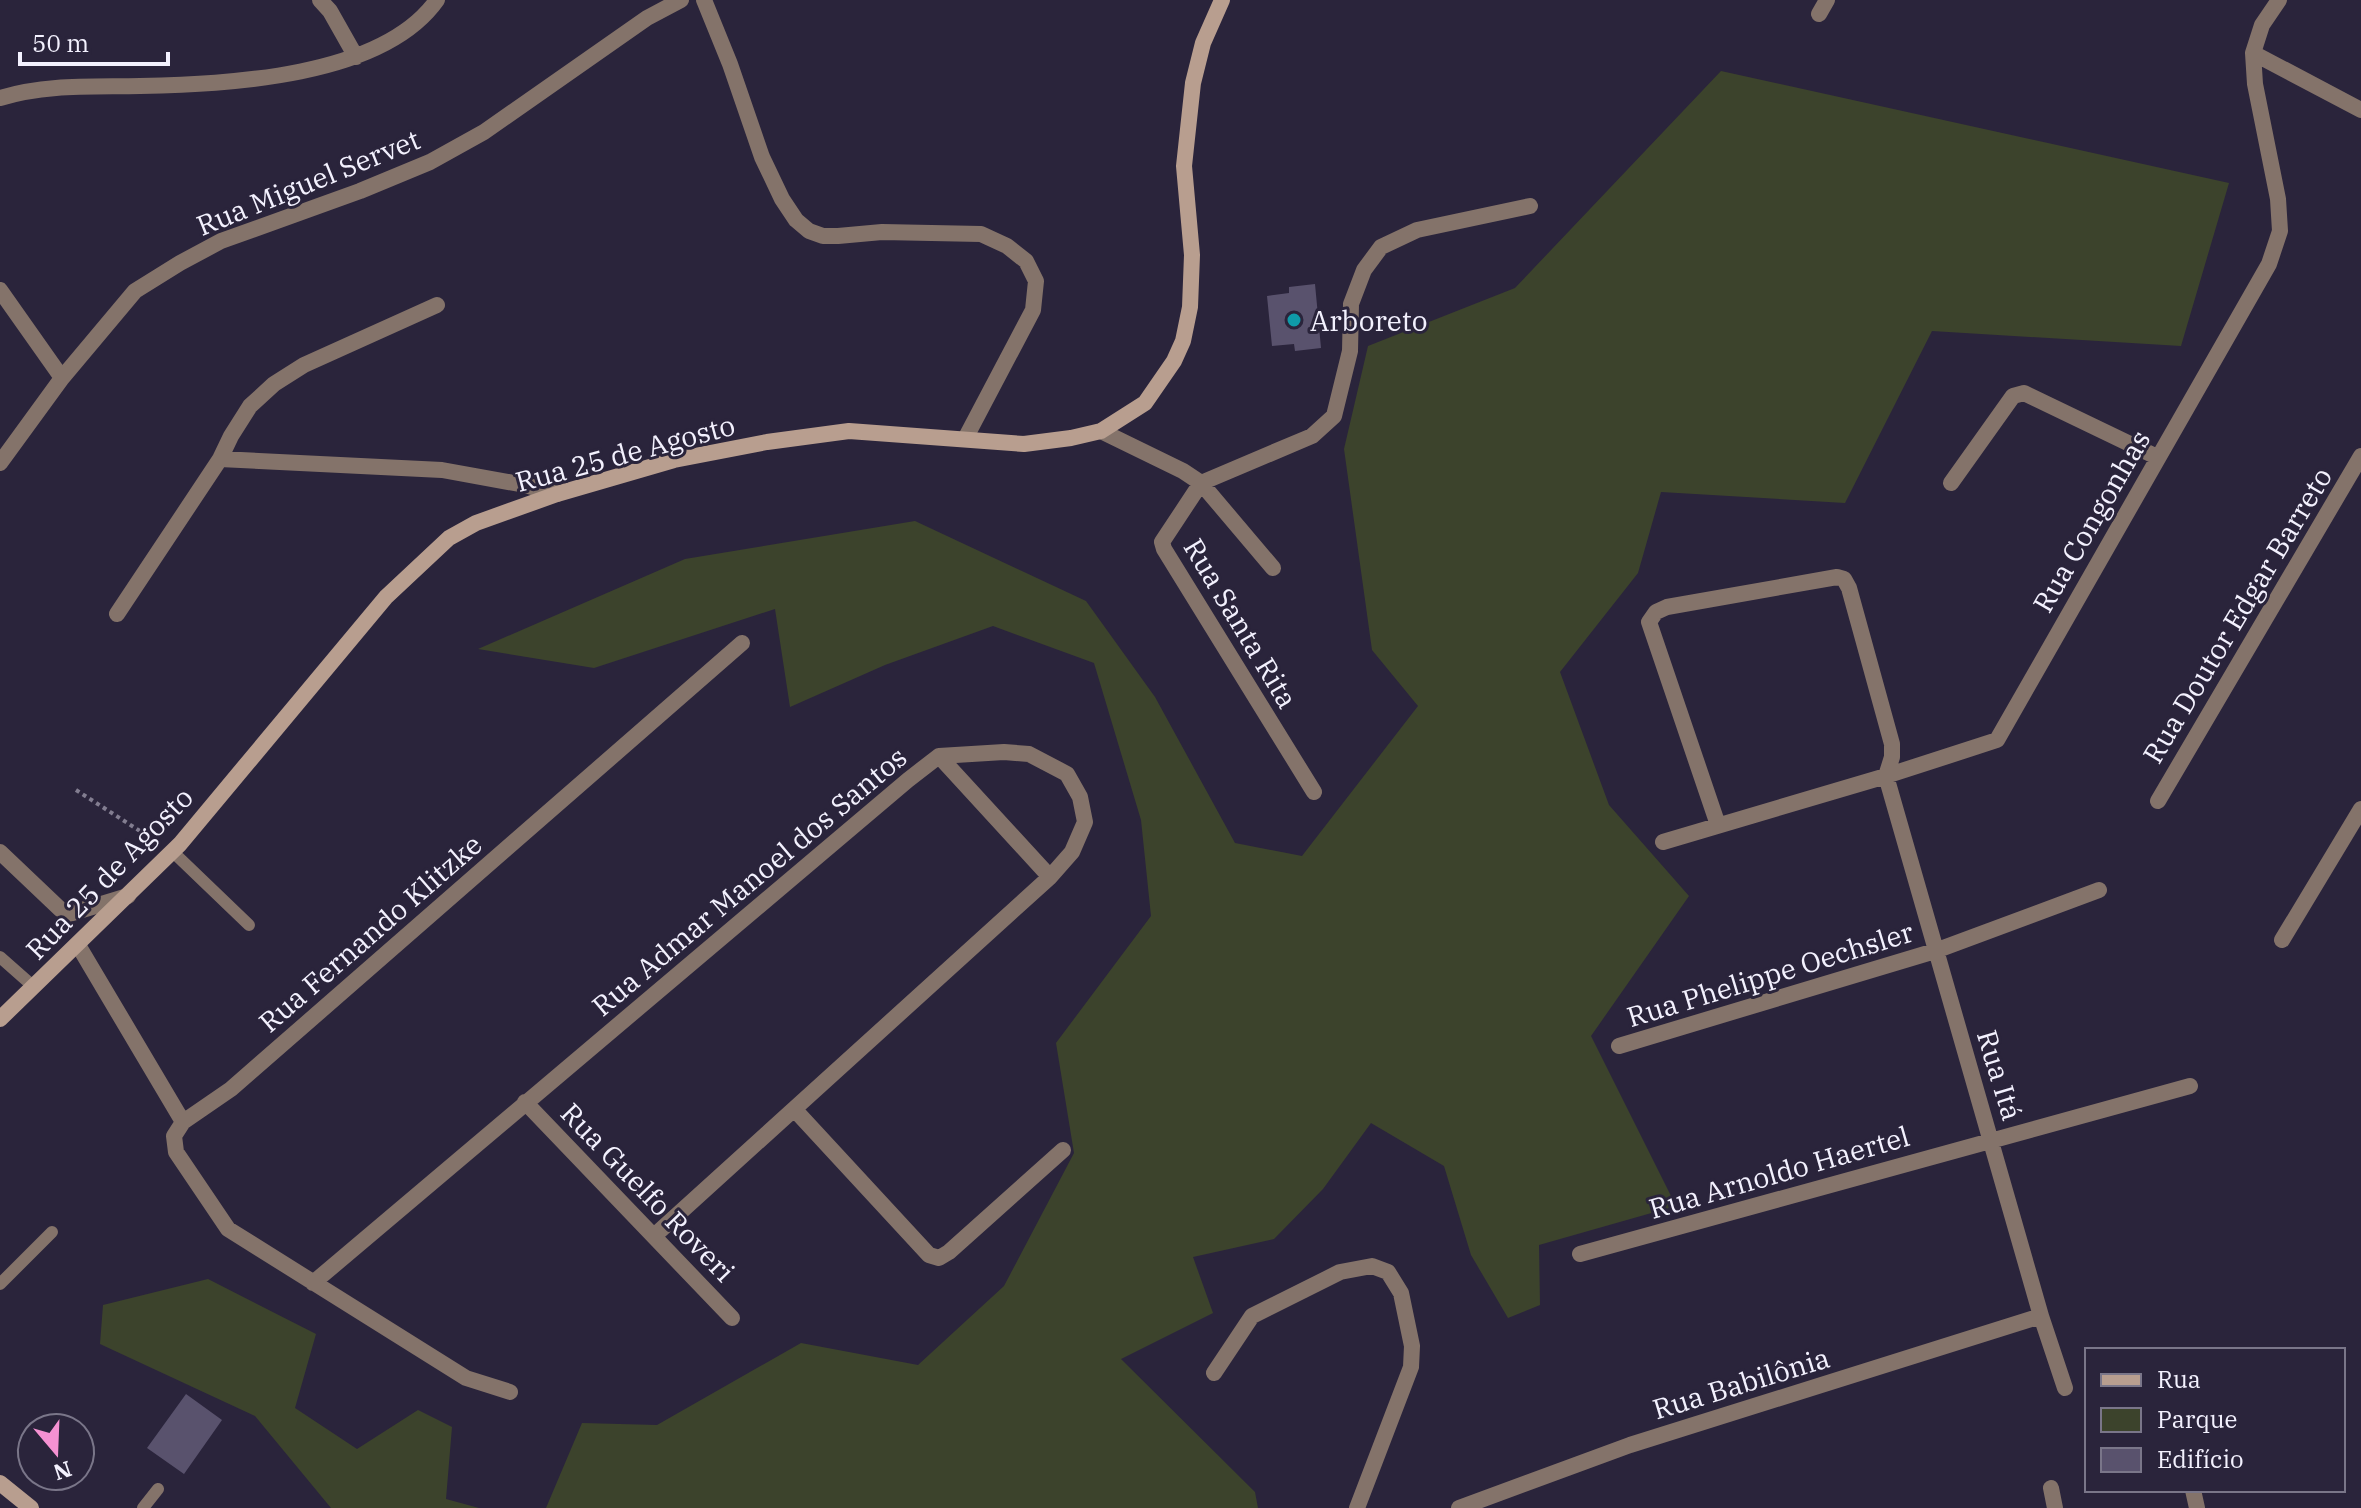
<svg xmlns="http://www.w3.org/2000/svg" width="2361" height="1508" font-family="'IBM Plex Serif',serif">
  <style>
    .green { fill: #3c432c }
    .building { fill: #59526d }
    .lines { fill: none; stroke-linecap: round; stroke-linejoin: round }
    .path { stroke: #827d90; stroke-width: 4; stroke-dasharray: 4 4; stroke-linecap: butt }
    .lane { stroke: #84736a; stroke-width: 12 }
    .street { stroke: #84736a; stroke-width: 16 }
    .secondary { stroke: #b89e8f; stroke-width: 16 }
    .culture-dot { fill: #0f9aa8; stroke: #2a243b; stroke-width: 3 }
    .labels { text-anchor: middle; dominant-baseline: central; stroke-width: 6; stroke-linejoin: round; paint-order: stroke }
    .street-label { font-size: 28px; fill: #f3f1fe; stroke: #2a243b }
    .poi-label { font-size: 28px; fill: #f3f1fe; stroke: #2a243b; text-anchor: start }
  </style>
  <rect width="100%" height="100%" fill="#2a243b"/>
  <path class="green" d="M1721,71L2229,183L2181,346L1932,331L1845,503L1661,492L1638,573L1560,672L1609,805L1689,896L1591,1036L1676,1206L1539,1245L1540,1305L1508,1318L1471,1255L1444,1166L1371,1123L1323,1189L1274,1239L1193,1257L1213,1313L1121,1359L1255,1492L1258,1508H546L582,1423L657,1425L801,1343L918,1365L1004,1286L1074,1153L1056,1043L1151,916L1141,820L1094,663L993,626L885,665L790,707L775,609L594,668L478,649L685,559L915,521L1086,601L1155,697L1235,843L1302,856L1418,706L1372,650L1344,449L1368,346L1515,288Z
    M208,1279L316,1334L295,1408L357,1449L418,1410L452,1427L446,1499L479,1508H331L255,1416L100,1344L103,1305Z"/>
  <path class="building" d="M1315,284L1321,348L1295,351L1294,344L1272,346L1267,296L1289,293V287Z
    M186,1394L222,1420L184,1474L147,1448Z"/>
  <g class="lines">
    <path class="path" d="M76,790L157,842"/>
    <path class="lane" d="M173,852L249,925
      M0,957L34,987
      M0,1284L52,1232
      M143,1508L158,1489"/>
    <path class="street" d="M320,0L330,11L356,57
      M704,0L730,64L762,157L782,199L796,220L809,231L823,236H838L882,232L981,234L1007,246L1026,261L1036,281L1033,310L965,439
      M1819,14L1827,0
      M2253,53L2361,110
      M0,98C46,84 92,87 140,86C227,84 382,78 437,0
      M0,290L62,378
      M1101,431L1183,471L1201,483L1273,568
      M220,459L442,470L525,485L557,494
      M0,463L62,378L135,291L180,263L221,241L360,191L430,162L484,132L647,18L681,0
      M1951,483L2013,396L2024,393L2157,457
      M117,614L220,459L231,436L250,406L274,384L304,365L437,305
      M939,756L1050,877
      M1314,792L1164,549L1162,542L1201,483L1312,436L1334,416L1350,351L1351,304L1364,270L1381,247L1417,230L1530,206
      M2158,801L2361,456
      M1718,825L1649,622L1656,612L1667,607L1837,577L1844,579L1849,588L1892,744V757L1886,776L2041,1316L2065,1388
      M1663,842L1886,776L1997,740L2269,264L2280,231L2278,199L2255,84L2253,53L2262,25L2279,0
      M0,852L60,909L69,914L128,896
      M2282,940L2361,809
      M78,945L183,1122
      M1619,1046L1935,951L2099,890
      M525,1102L732,1318
      M795,1110L929,1255L939,1258L949,1252L1063,1150
      M1580,1254L2190,1086
      M313,1283L908,780L939,756L1004,752L1029,754L1067,774L1080,797L1085,822L1072,852L1050,877L654,1236
      M1214,1373L1252,1316L1340,1272L1372,1266L1388,1272L1401,1293L1412,1346L1411,1367L1357,1508
      M510,1392L466,1378L228,1229L176,1152L174,1136L183,1122L231,1089L742,643
      M2051,1488L2055,1508
      M2193,1490L2197,1508
      M1459,1508L1630,1445L2041,1316"/>
    <path class="secondary" d="M0,1019L180,844L386,597L449,538L476,523L557,494L674,460L767,442L849,431L1024,444L1071,438L1101,431L1145,403L1174,361L1183,341L1190,307L1192,255L1184,166L1193,83L1203,43L1222,0
      M0,1483L31,1508"/>
  </g>
  <circle class="culture-dot" cx="1294" cy="320" r="8"/>
  <g class="labels">
    <g class="street-label">
      <text transform="translate(308 182) rotate(-22)">Rua Miguel Servet</text>
      <text transform="translate(625 453) rotate(-15)">Rua 25 de Agosto</text>
      <text transform="translate(2091 521) rotate(-60)">Rua Congonhas</text>
      <text transform="translate(2237 615) rotate(-59)">Rua Doutor Edgar Barreto</text>
      <text transform="translate(1241 623) rotate(59)">Rua Santa Rita</text>
      <text transform="translate(109 873) rotate(-46)">Rua 25 de Agosto</text>
      <text transform="translate(749 881) rotate(-40)">Rua Admar Manoel dos Santos</text>
      <text transform="translate(370 933) rotate(-41)">Rua Fernando Klitzke</text>
      <text transform="translate(1770 974) rotate(-17)">Rua Phelippe Oechsler</text>
      <text transform="translate(2000 1075) rotate(73)">Rua Itá</text>
      <text transform="translate(1779 1172) rotate(-16)">Rua Arnoldo Haertel</text>
      <text transform="translate(648 1192) rotate(46)">Rua Guelfo Roveri</text>
      <text transform="translate(1741 1383) rotate(-17)">Rua Babilônia</text>
    </g>
    <g class="poi-label">
      <text x="1310" y="320">Arboreto</text>
    </g>
  </g>
  <rect x="2085" y="1348" width="260" height="144" fill="#2a243b" stroke="#7a7689" stroke-width="2"/>
  <rect x="2101" y="1374" width="40" height="12" fill="#b89e8f" stroke="#7a7689" stroke-width="2"/>
  <text x="2157" y="1388" font-size="24" fill="#f3f1fe">Rua</text>
  <rect x="2101" y="1408" width="40" height="24" fill="#3c432c" stroke="#7a7689" stroke-width="2"/>
  <text x="2157" y="1428" font-size="24" fill="#f3f1fe">Parque</text>
  <rect x="2101" y="1448" width="40" height="24" fill="#59526d" stroke="#7a7689" stroke-width="2"/>
  <text x="2157" y="1468" font-size="24" fill="#f3f1fe">Edifício</text>
  <g transform="translate(56 1452) rotate(161)"><circle r="38" fill="#2a243b" stroke="#7a7689" stroke-width="2"/>
  <path d="M0-6L14 30L0 20L-14 30Z" fill="#f591d2"/>
  <text y="-12" font-size="22" font-weight="bold" text-anchor="middle" fill="#f3f1fe">N</text>
  </g>
  <path d="M20 52v12h148v-12" fill="none" stroke="#f3f1fe" stroke-width="4"/>
  <text x="32" y="52" font-size="24" fill="#f3f1fe" stroke="#2a243b" stroke-width="6" paint-order="stroke">50 m</text>
</svg>
